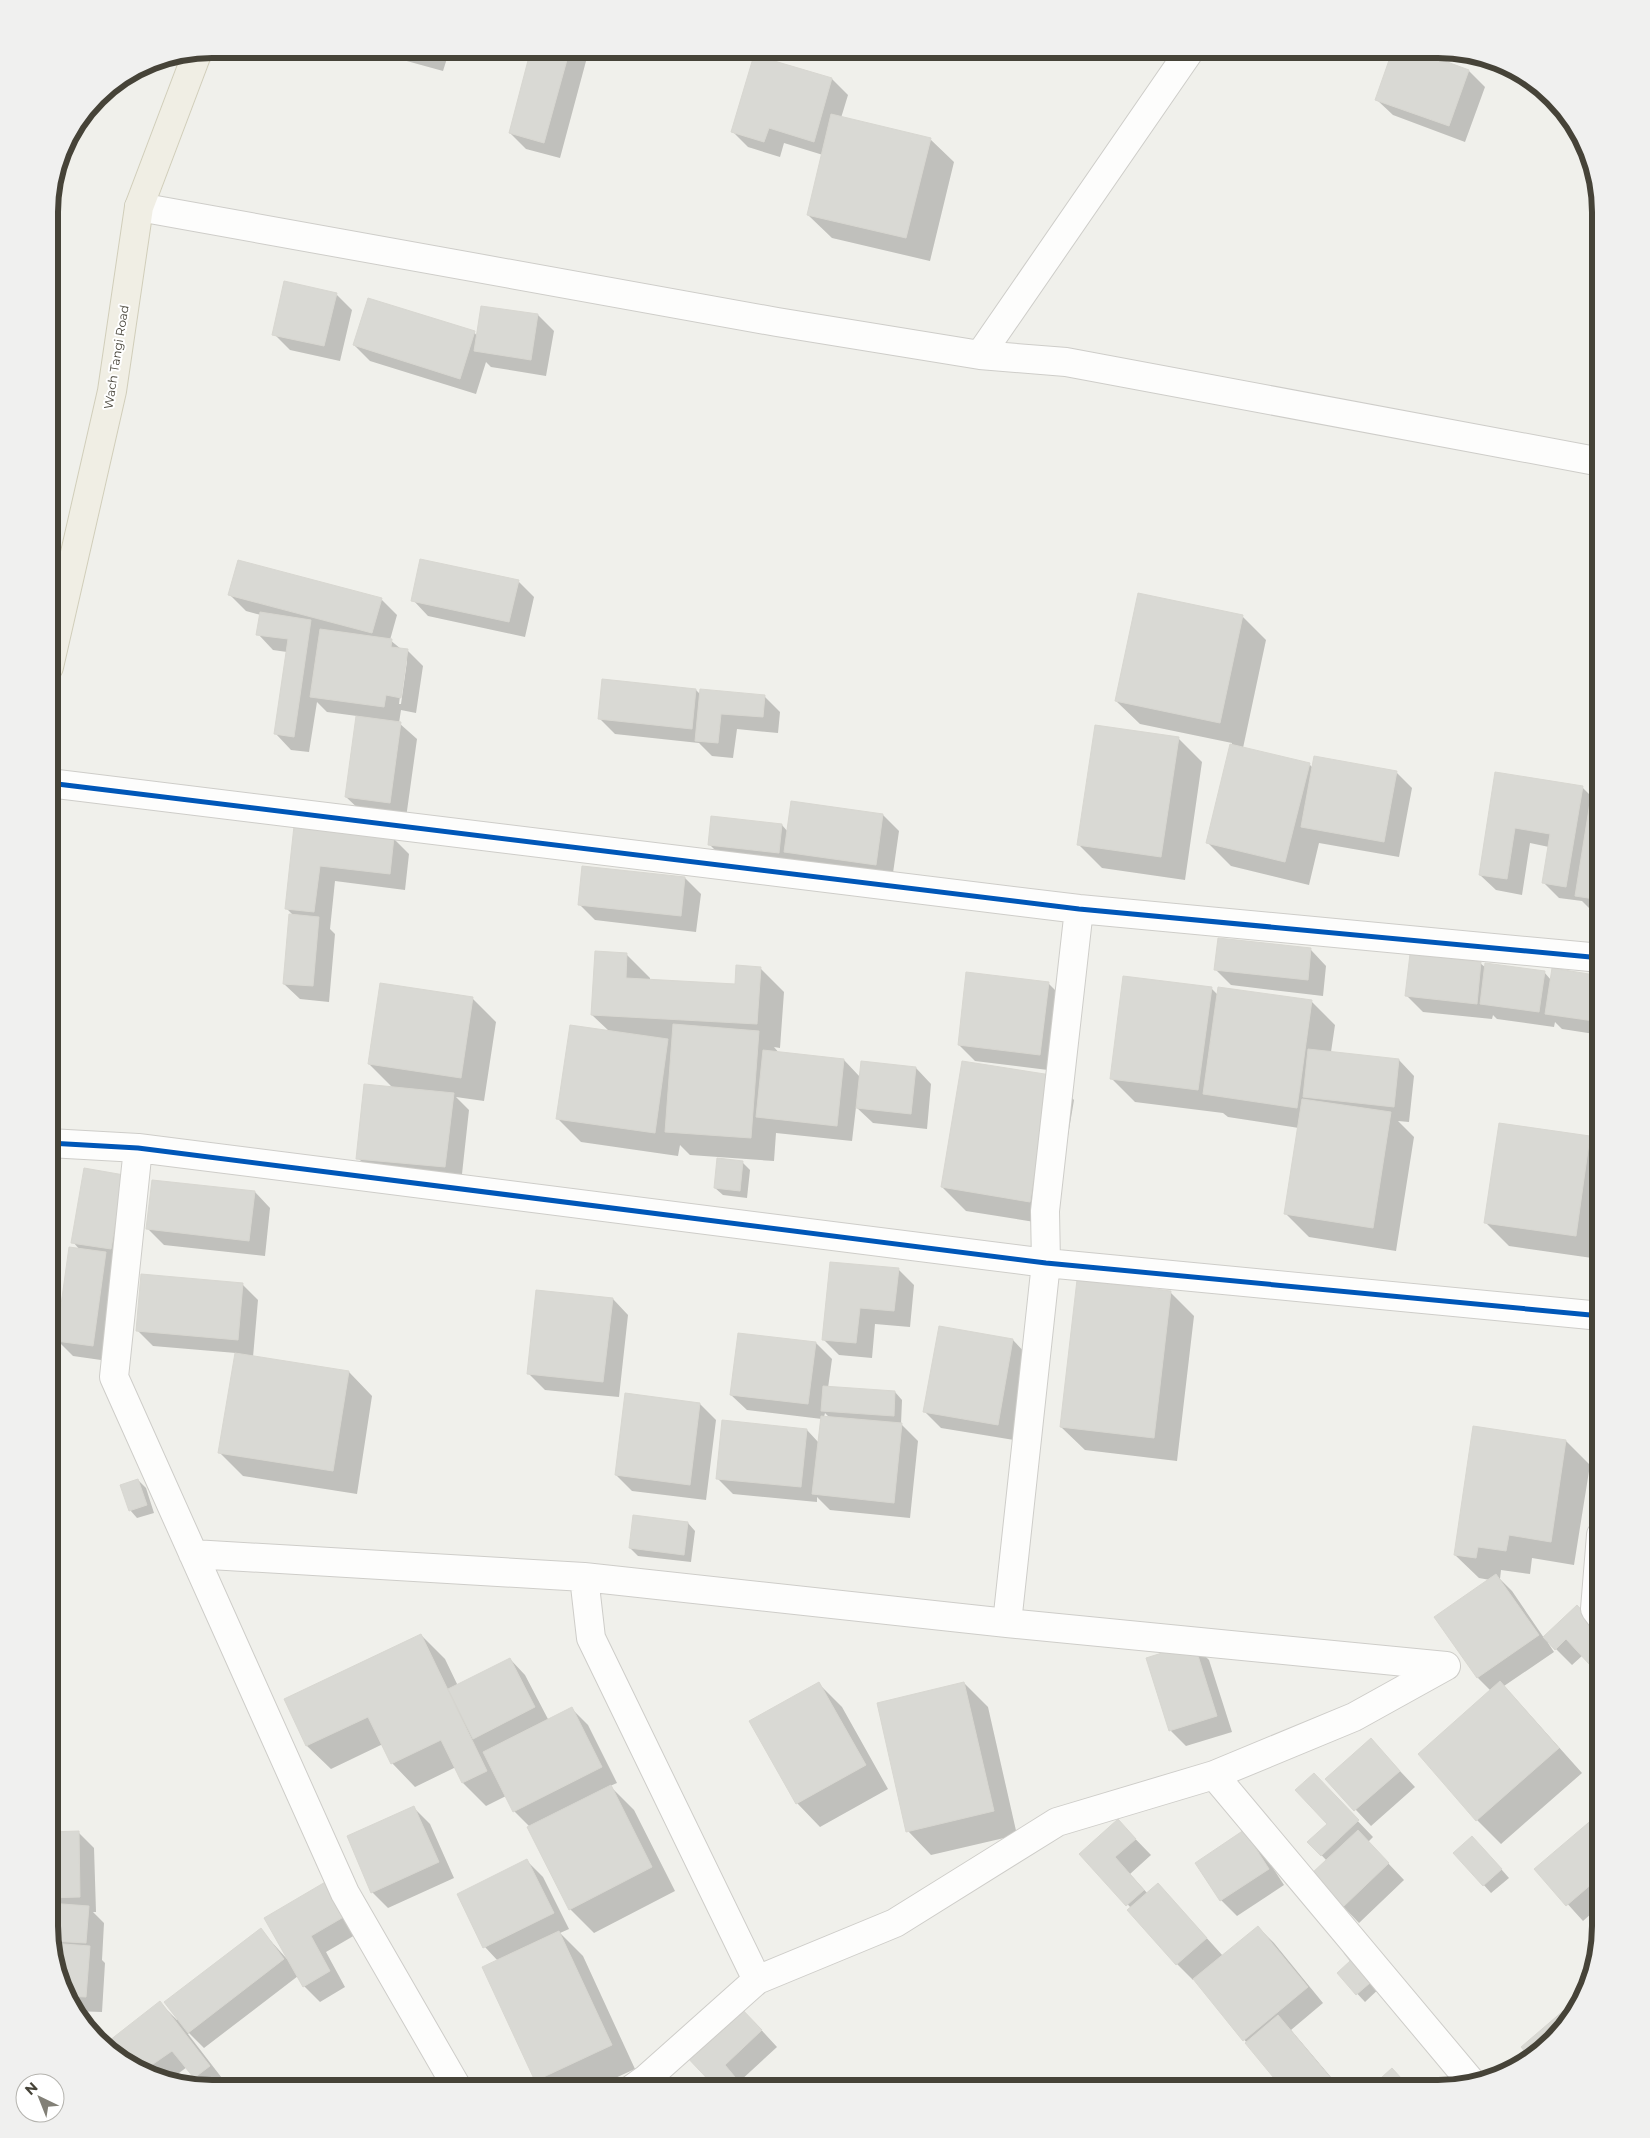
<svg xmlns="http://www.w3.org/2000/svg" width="1650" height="2138" font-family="Montserrat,sans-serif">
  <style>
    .shadow { fill: #0003; fill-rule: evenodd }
    .building { fill: #d9d9d4; stroke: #d8d7d1 }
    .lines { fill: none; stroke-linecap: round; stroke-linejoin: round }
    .minor-casing { stroke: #cecdc9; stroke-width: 30 }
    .major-casing { stroke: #d1ceba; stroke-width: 30 }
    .minor { stroke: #fdfdfc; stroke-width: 28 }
    .major { stroke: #f0eee4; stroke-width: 28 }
    .cycleway-casing { stroke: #fff; stroke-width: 8 }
    .cycleway { stroke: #0057b8; stroke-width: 5 }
    .labels { text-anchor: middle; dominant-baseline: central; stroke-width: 4; stroke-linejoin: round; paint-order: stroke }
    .street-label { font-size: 12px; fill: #464338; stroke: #fff }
    .rim { fill: none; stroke: #464338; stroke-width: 6 }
  </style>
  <rect width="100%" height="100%" fill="#f0f0eb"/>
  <path class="shadow" d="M371,49H450L443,71L374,52Z
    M533,49L589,50L560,158L526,149L510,133Z
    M755,56L832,79L848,95L841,118L930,139L954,162L930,261L832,238L808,215L823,155L784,143L780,157L748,147L732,131Z
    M1469,71L1485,87L1465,142L1393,115L1377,100Z
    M71,132L65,157L61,156L66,139Z
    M49,241L51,244L49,252Z
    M336,294L352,310L340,361L290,350L274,334Z
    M538,315L554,331L546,376L491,367L486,362L476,394L370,361L354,345L474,332L477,336Z
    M518,581L534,597L525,637L428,616L413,600Z
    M230,595L381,599L397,615L390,640L401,649L407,650L423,666L416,713L401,710L399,723L417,739L406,818L362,812L346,797L357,716L327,712L317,702L309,752L291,750L276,734L287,652L273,650L258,634L261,615L246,611ZM405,659L407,661L401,704H399Z
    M1242,616L1266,640L1243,748L1309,764L1313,768L1396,772L1412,788L1399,857L1319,843L1309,885L1231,866L1207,842L1232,743L1140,724L1116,701Z
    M696,690L701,695L764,696L780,712L778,733L737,729L733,758L712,756L699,743L615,734L599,718Z
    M1178,738L1202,762L1185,880L1102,868L1078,844Z
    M1496,774L1582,787L1592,797L1601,799V920L1582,901L1559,898L1543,882L1549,847L1530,843L1522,895L1496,890L1480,875Z
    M883,815L899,831L892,880L725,860L709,844L782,825L788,832Z
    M295,827L393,838L409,854L405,890L335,881L330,929L335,934L329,1002L300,999L284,984L294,916L286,908Z
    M685,878L701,894L696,932L595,920L579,904Z
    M1311,950L1326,966L1323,996L1231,985L1215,969Z
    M626,954L650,978V980L736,985L760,968L784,992L780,1048L774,1047L780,1054L844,1060L860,1077L916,1068L931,1084L927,1129L873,1123L856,1107L852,1141L776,1133L774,1161L690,1155L680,1145L678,1156L581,1142L557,1118L609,1031L592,1015Z
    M1480,963L1486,968L1544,972L1551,980L1553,970L1601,978V1035L1562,1029L1555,1022L1554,1027L1497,1019L1493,1015L1492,1019L1423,1012L1407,996Z
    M1048,983L1064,999L1056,1071L975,1061L959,1045Z
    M1211,988L1218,995L1311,1001L1335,1025L1331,1052L1399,1060L1414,1076L1409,1122L1398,1121L1414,1137L1396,1251L1309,1237L1286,1214L1299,1128L1228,1117L1223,1113L1135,1102L1111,1078Z
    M472,998L496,1022L484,1101L456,1097L469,1110L461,1183L374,1174L358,1158L393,1088L369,1064Z
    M1601,1071V1135L1595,1129Z
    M1050,1076L1074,1100L1053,1225L966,1211L942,1187Z
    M1590,1137L1601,1148V1246L1599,1259L1509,1246L1486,1223Z
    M742,1162L750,1170L747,1198L723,1195L715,1188Z
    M123,1176L108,1361L73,1356L57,1340L80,1250L73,1242Z
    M255,1192L270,1208L265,1256L164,1245L148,1229Z
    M898,1269L914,1285L910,1327L875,1324L872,1358L839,1355L823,1339Z
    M242,1284L258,1300L253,1357L349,1372L372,1396L357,1494L243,1476L219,1452L236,1353L153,1346L137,1330Z
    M1170,1292L1194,1316L1177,1461L1085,1450L1061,1427Z
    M613,1299L628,1315L619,1397L545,1390L529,1374Z
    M739,1334L816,1343L832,1359L828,1388L895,1392L902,1400L901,1424L918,1441L910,1518L830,1510L817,1497V1502L733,1494L717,1478L807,1430L819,1443L822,1419L747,1410L731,1395ZM825,1413L830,1418L824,1417Z
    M1013,1340L1028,1356L1014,1440L941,1428L925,1412Z
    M700,1404L716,1420L706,1500L632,1491L616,1475Z
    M1474,1427L1566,1441L1590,1465L1574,1565L1532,1558L1530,1574L1501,1570L1500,1579L1512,1591L1544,1638L1593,1623L1601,1632V1675L1583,1655L1572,1665L1549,1642L1548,1643L1554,1652L1504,1686L1582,1773L1501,1844L1477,1820L1419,1754L1491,1691L1478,1678L1436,1617L1490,1580L1479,1578L1455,1555Z
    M138,1480L146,1488L154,1513L137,1518L130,1510Z
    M688,1523L695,1531L691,1562L638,1556L630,1548Z
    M421,1635L445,1659L458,1686L510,1659L525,1675L549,1721L572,1709L588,1725L617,1783L610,1786L634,1810L675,1891L594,1933L570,1909L530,1827L514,1811L506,1796L486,1806L463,1783L456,1767L415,1787L392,1763L383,1744L331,1769L307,1746L286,1700Z
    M1193,1644L1209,1660L1232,1732L1186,1746L1171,1731L1148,1659Z
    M818,1683L842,1707L888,1789L820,1827L797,1803Z
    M964,1683L988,1707L1017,1835L931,1855L908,1831Z
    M1371,1740L1415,1787L1371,1826L1327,1779Z
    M1329,1791L1373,1837L1368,1842L1404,1880L1359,1923L1312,1874L1327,1861L1309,1842L1329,1824Z
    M414,1808L430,1824L454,1878L388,1908L372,1892Z
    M1601,1813V1905L1583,1921L1536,1869Z
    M1118,1821L1151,1855L1130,1874L1148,1894L1158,1884L1223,1956L1258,1927L1274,1943L1323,2003L1291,2030L1341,2089H1285L1194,1979L1193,1980L1177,1964L1129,1910L1131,1908L1081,1854Z
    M78,1832L94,1848L96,1912H93L104,1923L102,1960L105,1963L102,2012L73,2011L54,1969L49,1927V1833Z
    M1244,1832L1260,1848L1284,1885L1237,1916L1221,1900L1197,1863Z
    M1480,1845L1509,1878L1491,1893L1455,1853Z
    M527,1861L543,1877L569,1929L560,1933L583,1956L635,2069L591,2089H545L536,2080L498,1961L485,1947Z
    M327,1882L362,1931L326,1952L345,1987L320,2002L304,1986L298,1976L204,2048L189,2033L188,2034L225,2082L215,2089L205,2088L187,2067L171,2079L130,2068L106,2045L160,2003L177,2020L261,1930L287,1959L288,1958Z
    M1338,1973L1384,1984L1365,2002Z
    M754,2022L777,2047L739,2082L746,2089H719L686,2054Z"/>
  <path class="building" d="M531,49H570L544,143L509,133Z
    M1393,49H1412L1469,70L1449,126L1375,100Z
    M754,55L832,78L814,142L769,128L764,142L731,132Z
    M831,114L931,138L906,238L807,215Z
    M284,281L337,293L324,346L272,335Z
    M368,298L475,331L460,379L353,345Z
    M481,306L538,314L531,360L474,351Z
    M420,559L519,580L509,622L411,601Z
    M238,560L382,598L372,633L228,595Z
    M1138,593L1243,615L1220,723L1115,701Z
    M260,612L311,620L294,737L274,734L288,639L256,635Z
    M320,629L392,639L391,647L408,649L401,698L386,695L384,707L310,697Z
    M602,679L696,689L692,729L598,719Z
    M700,689L765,695L763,717L721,714L718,743L695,741Z
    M356,716L401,722L390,803L345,797Z
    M1095,725L1179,737L1161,857L1077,845Z
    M1230,744L1310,763L1285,862L1206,843Z
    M1314,756L1397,771L1384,842L1301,827Z
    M1495,772L1583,786L1566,887L1542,883L1550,834L1515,828L1507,879L1479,875Z
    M1591,796L1601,797V900L1575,896Z
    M791,801L883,814L876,865L784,852Z
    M711,816L782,824L779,853L708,845Z
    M294,826L394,837L390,874L320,866L314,912L285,909Z
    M582,866L685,877L681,916L578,905Z
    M289,914L319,917L313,986L283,984Z
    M1218,938L1311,948L1308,980L1214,970Z
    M595,951L627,953L626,978L735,984L736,965L761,967L757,1024L591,1015Z
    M1410,954L1481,962L1477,1004L1405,996Z
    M1485,963L1545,971L1539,1012L1480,1004Z
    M1552,968L1601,976V1022L1545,1014Z
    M966,972L1049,982L1040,1055L958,1045Z
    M1123,976L1212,987L1198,1090L1110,1079Z
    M380,983L473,997L461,1078L368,1064Z
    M1218,987L1312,1000L1297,1108L1203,1094Z
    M673,1024L759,1031L751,1138L665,1132Z
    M570,1025L668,1039L655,1133L556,1119Z
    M1308,1049L1399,1059L1394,1107L1303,1097Z
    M763,1050L844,1059L837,1126L756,1117Z
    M861,1061L916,1067L911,1114L856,1108Z
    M962,1061L1051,1075L1030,1202L941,1187Z
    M1601,1062V1130L1593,1129Z
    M364,1084L454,1093L445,1167L356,1159Z
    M1302,1099L1391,1112L1373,1228L1284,1214Z
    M1499,1123L1590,1136L1576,1236L1484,1223Z
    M717,1158L743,1161L740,1191L714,1188Z
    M84,1168L124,1175L111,1249L71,1243Z
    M152,1180L255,1191L249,1241L146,1229Z
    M69,1247L106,1252L93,1346L56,1341Z
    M830,1262L899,1268L894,1311L860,1308L856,1343L822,1340Z
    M141,1274L243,1283L238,1340L136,1331Z
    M1077,1280L1171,1291L1154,1438L1060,1427Z
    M536,1290L613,1298L603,1382L527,1374Z
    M939,1326L1013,1339L998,1425L923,1412Z
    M738,1333L816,1342L808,1404L730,1395Z
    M235,1353L349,1371L333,1471L218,1453Z
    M823,1386L895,1391L894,1416L821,1411Z
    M625,1393L700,1403L690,1485L615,1475Z
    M821,1416L902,1423L894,1503L812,1494Z
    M722,1420L807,1429L801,1487L716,1479Z
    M1473,1426L1566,1440L1551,1542L1509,1535L1506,1551L1478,1547L1476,1558L1454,1555Z
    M138,1479L147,1505L129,1511L120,1485Z
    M633,1515L688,1522L684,1555L629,1548Z
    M1496,1574L1539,1635L1477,1678L1434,1617Z
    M1577,1605L1601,1631V1677L1566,1639L1555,1650L1543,1637Z
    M421,1634L487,1771L462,1783L441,1740L391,1764L368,1717L306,1746L284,1699Z
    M1194,1643L1217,1716L1169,1731L1146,1658Z
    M510,1658L535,1707L473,1739L448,1689Z
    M1500,1681L1559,1748L1476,1821L1418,1754Z
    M819,1682L866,1765L796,1804L749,1721Z
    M964,1682L994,1811L906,1832L877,1703Z
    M572,1707L602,1767L513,1812L483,1752Z
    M1371,1738L1400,1771L1354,1811L1325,1779Z
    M1314,1773L1359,1820L1321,1856L1307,1842L1327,1824L1295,1790Z
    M611,1785L652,1867L569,1910L527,1827Z
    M414,1806L439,1862L371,1893L347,1836Z
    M1601,1812V1876L1566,1906L1534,1869Z
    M1118,1819L1136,1839L1115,1857L1144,1890L1126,1906L1079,1854Z
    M1244,1830L1269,1869L1220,1901L1195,1863Z
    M1358,1830L1389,1863L1342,1908L1311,1874Z
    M79,1831L80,1897L49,1898V1832Z
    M1472,1836L1502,1869L1483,1886L1453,1853Z
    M527,1859L554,1913L483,1948L457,1894Z
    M327,1881L347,1915L311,1936L330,1971L303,1987L264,1918Z
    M1158,1883L1207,1938L1176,1965L1127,1910Z
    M49,1903L89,1906L86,1943L51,1941Z
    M1258,1926L1308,1987L1243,2041L1193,1979Z
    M261,1928L284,1959L188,2033L164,2002Z
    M559,1931L612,2045L535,2081L482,1967Z
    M51,1943L90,1946L86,1997L66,1996L54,1969Z
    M1351,1946L1378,1976L1356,1995L1337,1973L1350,1961L1344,1953Z
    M1584,1993L1580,2008L1531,2059L1521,2047Z
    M160,2001L210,2066L194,2078L172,2051L143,2071L130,2068L105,2044Z
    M738,2005L762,2030L725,2065L735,2077L722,2089H717L684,2054Z
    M1278,2015L1340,2089H1283L1245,2043Z
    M1392,2068L1411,2089H1376L1372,2086Z"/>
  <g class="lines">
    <defs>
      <path id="minor" d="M139,207L777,322L980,355L1066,362L1601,462
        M980,355L1191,49
        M49,783L1079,909L1601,958
        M49,1143L138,1148L1046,1263L1601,1316
        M138,1148L114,1377L345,1893L458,2089
        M193,1554L584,1577L1007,1623L1446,1666
        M584,1577L591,1638L757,1980
        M1601,1617L1595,1609L1601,1535
        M1007,1623L1046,1263L1045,1211L1079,909
        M1214,1775L1473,2084
        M632,2089L646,2079L757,1980L895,1923L1057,1822L1214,1775L1354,1717L1446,1666"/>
      <path id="major" d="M49,667L112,391L139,207L198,51"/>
    </defs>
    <use href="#minor" class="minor-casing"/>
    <use href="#major" class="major-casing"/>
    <use href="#minor" class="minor"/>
    <use href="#major" class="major"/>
    <defs>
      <path id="cycleway" d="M49,783L1079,909L1601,958
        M49,1143L138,1148L1046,1263L1601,1316"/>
    </defs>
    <use href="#cycleway" class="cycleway-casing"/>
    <use href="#cycleway" class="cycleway"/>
  </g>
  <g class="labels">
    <g class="street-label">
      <text transform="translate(116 357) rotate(-81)">Wach Tangi Road</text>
    </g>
  </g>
  <path d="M0 0H1650V2138H0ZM212 58H1438A154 154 0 0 1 1592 212V1926A154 154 0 0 1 1438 2080H212A154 154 0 0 1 58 1926V212A154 154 0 0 1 212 58Z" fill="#f0f0ef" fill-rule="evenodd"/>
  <path class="rim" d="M212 58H1438A154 154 0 0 1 1592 212V1926A154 154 0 0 1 1438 2080H212A154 154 0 0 1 58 1926V212A154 154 0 0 1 212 58Z"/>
  <g transform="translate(40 2098) rotate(317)"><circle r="24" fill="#ffffff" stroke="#b5b4af"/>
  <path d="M0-4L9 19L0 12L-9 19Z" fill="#828077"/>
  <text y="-8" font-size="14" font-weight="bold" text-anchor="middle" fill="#464338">N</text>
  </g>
</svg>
